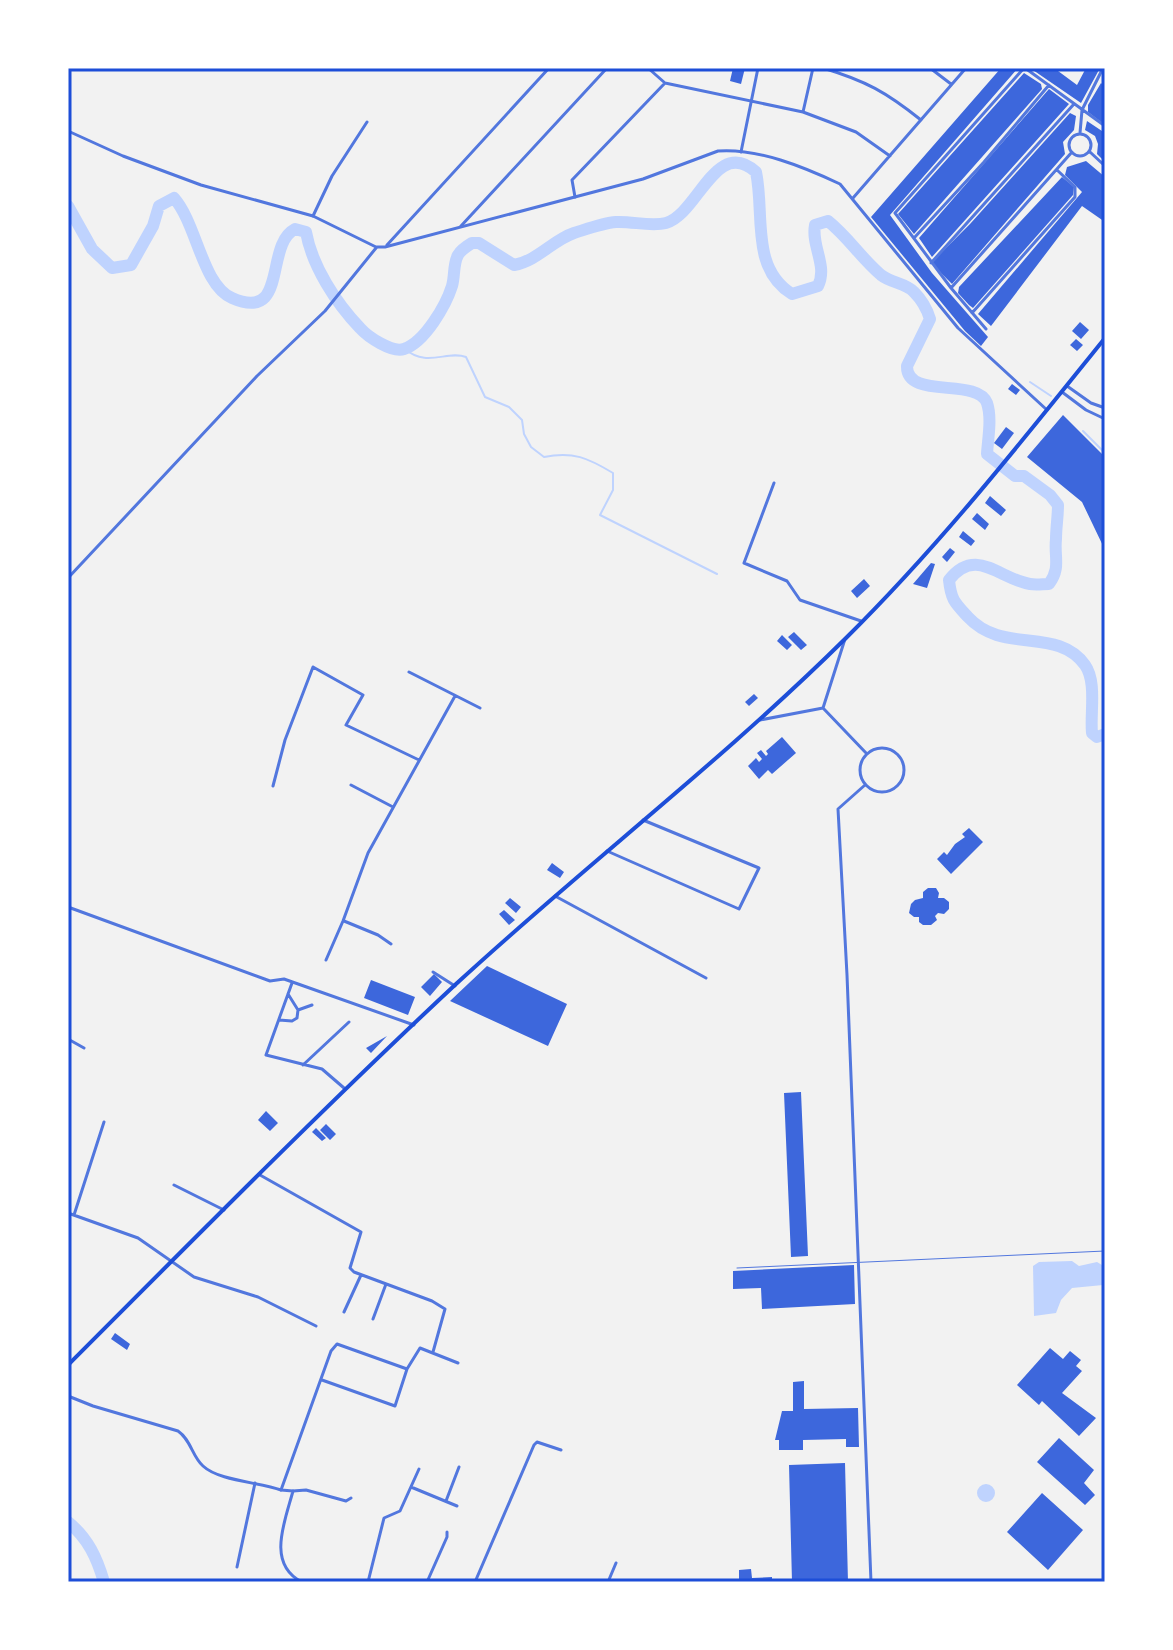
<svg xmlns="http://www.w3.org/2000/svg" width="1173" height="1650" font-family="'Varela Round',sans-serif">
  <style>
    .water { fill: #bfd3fe }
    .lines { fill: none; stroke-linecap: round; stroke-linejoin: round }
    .stream { stroke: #bfd3fe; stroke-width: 2 }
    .river { stroke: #bfd3fe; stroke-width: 12 }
    .building { fill: #3d67dc }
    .service { stroke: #5277de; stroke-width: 1 }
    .minor { stroke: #5277de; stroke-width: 3 }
    .tertiary { stroke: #5277de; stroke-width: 3 }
    .primary { stroke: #1d4ed8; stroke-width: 4 }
    .neatline { fill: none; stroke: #1d4ed8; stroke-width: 3 }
  </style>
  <rect width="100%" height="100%" fill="#f2f2f2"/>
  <path class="water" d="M1072,1261L1079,1266L1097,1262L1102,1265L1103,1285L1072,1288L1061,1300L1056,1313L1034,1316L1033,1266L1039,1262Z
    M977 1493a9 9 0 1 1 18 0a9 9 0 1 1-18 0Z"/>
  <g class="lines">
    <path class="stream" d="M405,349C427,368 447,350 466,357L485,397L509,407L522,420L524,434L531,447L544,457C573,451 588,458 613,473V490L600,515L717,574
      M1030,382L1051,396
      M1083,431L1105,453"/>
    <path class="river" d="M68,206L92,249L112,268L131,265L153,226L159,206L174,198C197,224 202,285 232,298C289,323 264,245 295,229L306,232C312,266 336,303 360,328C368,337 392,353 404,349C425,342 446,305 452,286C455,276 453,264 458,255C461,250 467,246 472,243H479L514,265C537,261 553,240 574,233C587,229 603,223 616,222C632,221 651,227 666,223C698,214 716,136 756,172C765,214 750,268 792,294L818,286C828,266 811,246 815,225L828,221C848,237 861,258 881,275C891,283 906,283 914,292C921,299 927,309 930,319L907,366C906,400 977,377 987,403C992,418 988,438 987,454L1015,476H1024L1050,495L1058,505C1058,517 1056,528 1056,539C1054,557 1061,568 1049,584C1043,584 1036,585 1030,584C999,579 976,546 949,580C951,600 955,603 968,617C1003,655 1057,626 1085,665C1097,682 1090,713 1092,733L1097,737L1105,734
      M68,1522C88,1538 97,1558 104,1582"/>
  </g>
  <path class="building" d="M733,68H745L741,84L730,81Z
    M1001,68H1018L890,215L932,273L988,337L981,346L965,331L871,217Z
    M1030,68H1054L1077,85L1086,68H1100L1081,103Z
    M1024,73L1041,84L1042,89L914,234L898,214Z
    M1101,83L1105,87V125L1088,112V105Z
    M1049,89L1069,104L932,257L919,238Z
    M1070,113L1076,116L1074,130L1063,142L1065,154L952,284L931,263L970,224Z
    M1087,121L1105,133V162L1097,154L1098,144L1095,136L1085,130Z
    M1086,161L1105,177V222L1082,206L991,326L978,314L1082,192L1065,175L1067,167Z
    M1062,177L1074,187L1073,195L973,308L969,305L958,293L959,287Z
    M1080,322L1089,330L1081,339L1072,331Z
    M1076,339L1083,345L1077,351L1070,345Z
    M1012,384L1020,390L1016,395L1008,389Z
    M1063,415L1105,457V550L1082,502L1027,457Z
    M1006,427L1014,433L1002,449L994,443Z
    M990,496L1006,510L1001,516L985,503Z
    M977,513L989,524L985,530L972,519Z
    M963,531L975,541L971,546L959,537Z
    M950,548L955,552L947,562L942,557Z
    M931,563L935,564L927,588L913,584Z
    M864,579L870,586L857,598L851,591Z
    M794,632L807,645L801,650L788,637Z
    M782,635L792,645L787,650L777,641Z
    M754,694L758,698L749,706L745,702Z
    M782,737L796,753L772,774L768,770L759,779L748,766L756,758L759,762L762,759L757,753L761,750L766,756L768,754L766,751Z
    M969,828L983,842L951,874L937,859L944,852L947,855L955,844L965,837L962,834Z
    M552,863L564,872L560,878L547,870Z
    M928,888H936L939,893L938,898H944L949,902V909L944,914L938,913L935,916L937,920L931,925H923L919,922V917H914L909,913L911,904L915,900L923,898V892Z
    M510,898L521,907L516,913L505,903Z
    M504,910L515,920L509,925L499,914Z
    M487,966L567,1004L548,1046L450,1001Z
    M434,974L442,982L430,996L421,987Z
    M371,980L415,997L408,1015L364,998Z
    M387,1036L371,1053L366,1048Z
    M801,1092L808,1256L791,1257L784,1093Z
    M266,1111L278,1123L270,1131L258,1120Z
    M326,1124L336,1134L330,1140L320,1130Z
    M316,1128L326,1138L322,1141L312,1132Z
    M854,1265L855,1304L762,1309L761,1288L733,1289V1271Z
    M115,1333L130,1344L127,1350L111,1339Z
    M1050,1348L1063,1359L1070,1351L1081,1360L1076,1366L1082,1371L1062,1393L1096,1418L1079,1436L1042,1401L1039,1405L1017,1385Z
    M804,1381V1409L858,1408L859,1447H846V1439L803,1440V1450H779V1440H775L782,1411H793V1382Z
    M1059,1438L1094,1470L1084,1483L1095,1495L1085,1505L1037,1462Z
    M845,1463L848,1582H792L789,1465Z
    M1042,1493L1083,1530L1048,1570L1007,1532Z
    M751,1569L752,1578L772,1577V1582L739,1581V1570Z"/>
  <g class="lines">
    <path class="service" d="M737,1268L1105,1251"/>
    <path class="minor" d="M648,68L665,83L803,112L856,132L890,156
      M823,68C866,81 886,92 921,120
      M930,68L951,84
      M1025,68L1105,126
      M803,112L813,68
      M1080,133L1082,110L1103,68
      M1069 145a11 11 0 1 1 22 0a11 11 0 1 1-22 0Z
      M741,152L758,68
      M1090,152L1105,166
      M575,197L572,180L665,83
      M853,198L966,68
      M313,216L332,176L367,122
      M461,226L607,68
      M914,238L984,162L1049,85
      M387,245L549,68
      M931,263L1074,104
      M951,288L1072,152
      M972,313L1075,197V187L1057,170
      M986,329L951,288L895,213L1024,68
      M1067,386L1091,403L1105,408
      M1062,392L1086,410L1105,419
      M774,483L744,563L787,581L800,600L861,621
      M68,578L257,376L325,311L376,248
      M409,672L480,708
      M823,708L845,639
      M823,708L867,754
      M760,720L823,708
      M860 770a22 22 0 1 1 44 0a22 22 0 1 1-44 0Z
      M351,785L393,807
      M865,785L838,809L847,975L871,1582
      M273,786L285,740L313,667L363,695L346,725L419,760
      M607,851L739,909L759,868L643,820
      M555,896L706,978
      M68,907L270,981L284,979L414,1025
      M344,921L378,935L391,944
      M326,960L343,921L368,853L455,696
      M433,972L455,986
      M292,983L266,1055L322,1069L344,1088
      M298,1010L312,1005
      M279,1020L292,1021L297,1018L298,1010L288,994
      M68,1039L84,1048
      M303,1065L349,1022
      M260,1175L361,1232L350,1268L354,1272L432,1301L445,1309L433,1352
      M174,1185L224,1210
      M68,1213L138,1238L194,1277L258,1297L316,1326
      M74,1215L104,1122
      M344,1312L361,1275
      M373,1319L386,1284
      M322,1380L395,1406L407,1369L420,1348L458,1363
      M411,1487L457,1506
      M281,1490L331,1351L337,1344L407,1369
      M293,1491L306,1490L346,1501L351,1498
      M446,1501L459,1467
      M237,1567L255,1483
      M368,1582L384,1518L400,1511L419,1469
      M427,1582L447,1537V1532
      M475,1582L534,1445L537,1442L561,1450
      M608,1582L616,1563"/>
    <path class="tertiary" d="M68,131L123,156L201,185L313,216L376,247H385L643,179L718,151C758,148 804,167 840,184L958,328L1047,410
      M68,1396L93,1406L178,1431C191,1440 192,1456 203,1466C219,1481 259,1482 281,1490L293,1491C285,1521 266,1564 302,1582"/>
    <path class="primary" d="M68,1365C196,1237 323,1108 456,984C584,866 723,760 846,638C941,544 1022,441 1105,338"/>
  </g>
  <rect width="1173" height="1650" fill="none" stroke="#ffffff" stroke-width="140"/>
  <rect x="70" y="70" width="1033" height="1510" class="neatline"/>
</svg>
